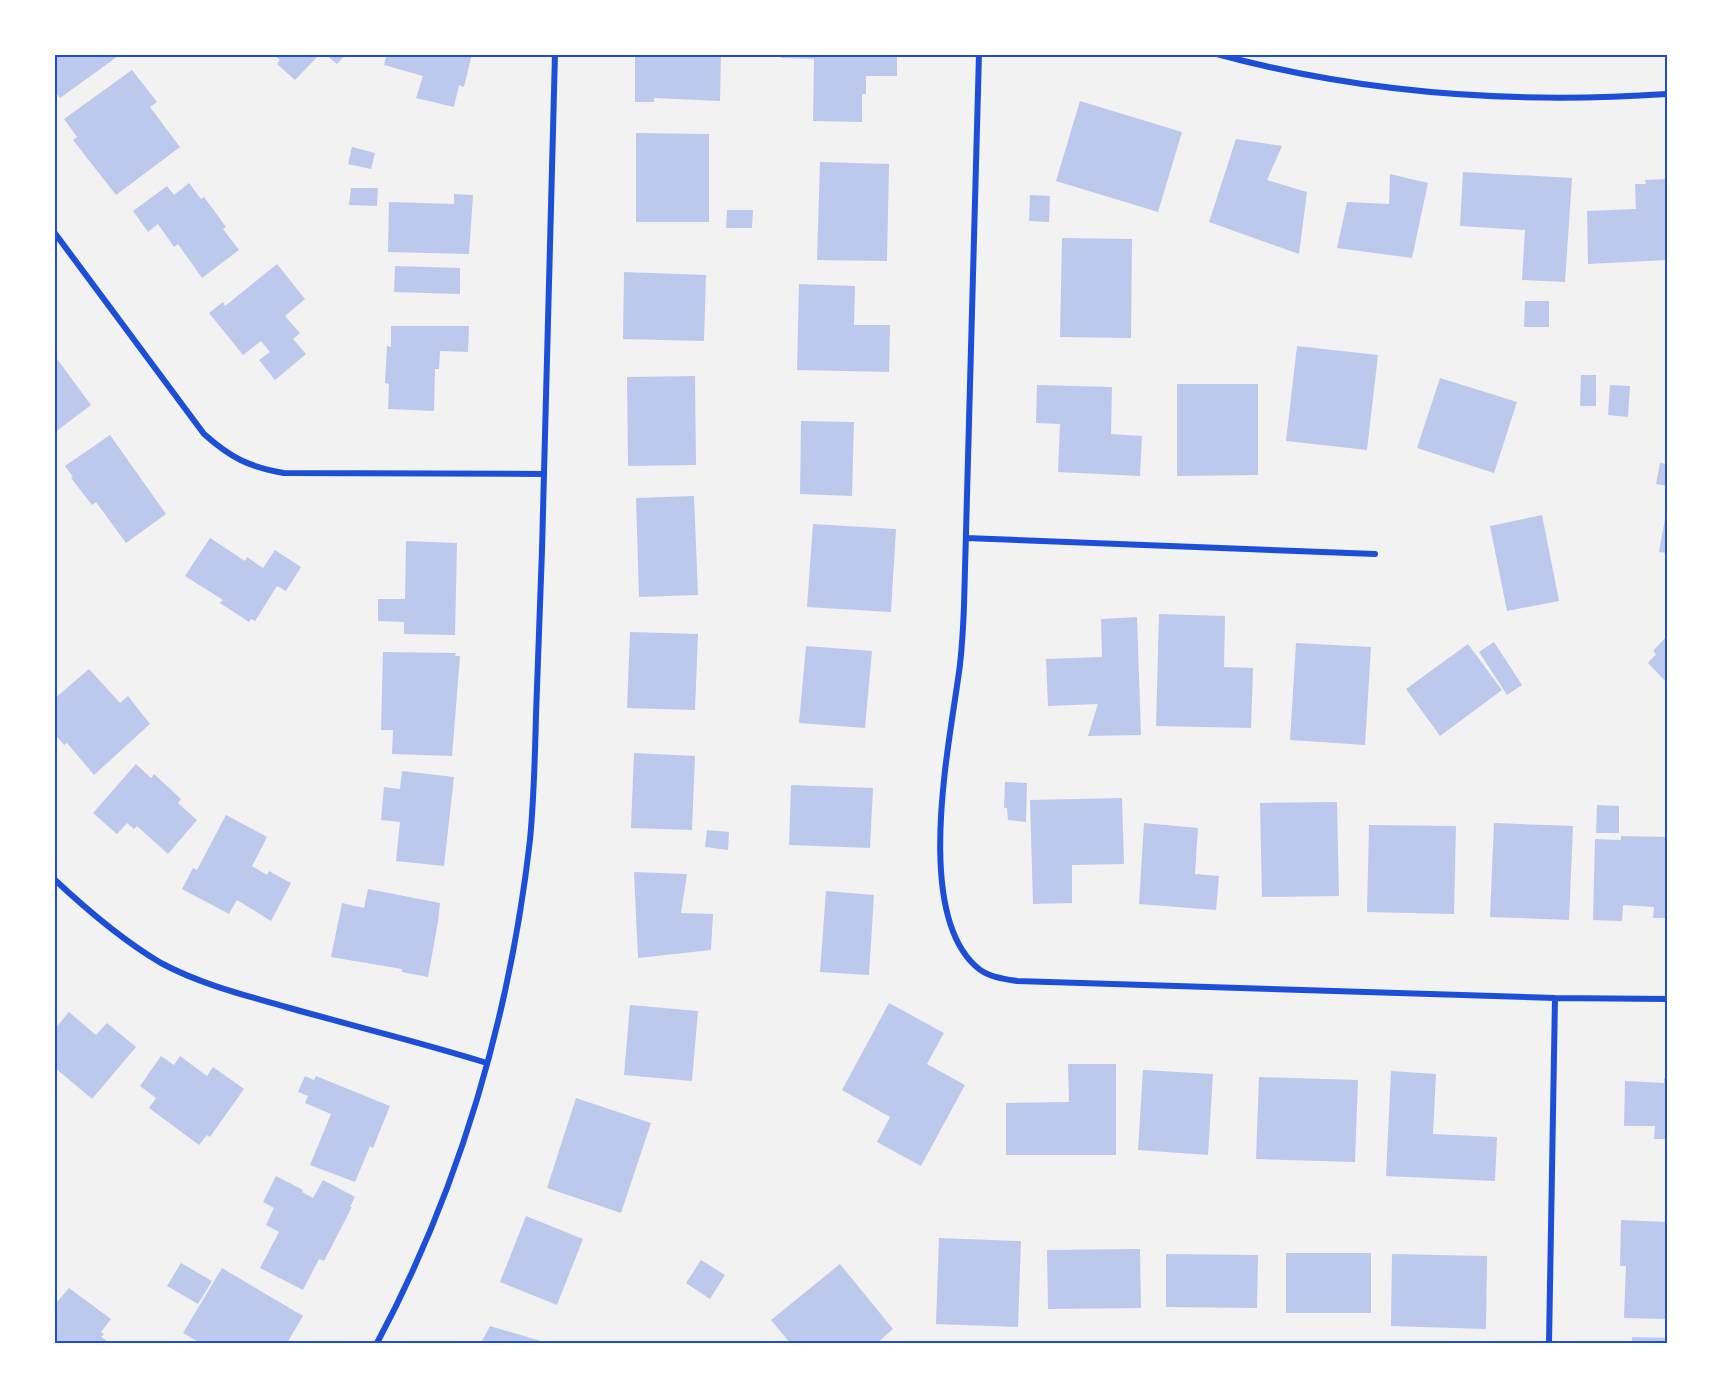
<svg xmlns="http://www.w3.org/2000/svg" width="1721" height="1397" font-family="'Golos Text',sans-serif">
  <style>
    .building { fill: #bdc9ec }
    .lines { fill: none; stroke-linecap: round; stroke-linejoin: round }
    .minor { stroke: #1d4ed8; stroke-width: 6 }
    .neatline { fill: none; stroke: #1d4ed8; stroke-width: 2 }
  </style>
  <rect width="100%" height="100%" fill="#f2f2f2"/>
  <path class="building" d="M54,54H121L60,98L54,90Z
    M273,54H320L295,80L277,64L280,60Z
    M325,54H346L337,64Z
    M387,54H472L464,87L459,85L454,107L416,98L423,76L384,65Z
    M635,54H721L720,101L654,98V102H635Z
    M781,54H897V76H866V94H862V122L813,121L814,59L781,58Z
    M132,70L157,102L150,107L180,147L116,195L73,140L77,137L64,119Z
    M1080,101L1182,132L1158,212L1056,181Z
    M636,133L709,134V222H636Z
    M1236,139L1282,146L1267,180L1307,192L1299,254L1209,222Z
    M352,147L375,153L371,169L348,164Z
    M820,162L889,164L887,261L817,260Z
    M1463,172L1572,178L1565,282L1522,280L1525,230L1460,226Z
    M1390,174L1428,183L1412,258L1337,248L1347,202L1389,204Z
    M1667,179V260L1588,264L1587,211L1636,209L1635,184H1646L1645,180Z
    M189,183L201,199L204,197L226,227L223,229L239,250L202,278L178,244L174,247L158,224L148,232L133,211L167,186L174,195Z
    M351,188H378L377,206L349,205Z
    M454,194L473,195L469,254L388,252L389,202L454,204Z
    M1030,195L1050,196L1049,222L1029,221Z
    M727,210H753L752,228H726Z
    M1062,238L1132,239L1131,338L1060,337Z
    M277,264L305,299L285,316L300,333L293,339L306,354L275,380L259,360L270,352L261,341L243,355L209,313L223,302L225,306Z
    M395,266L460,268V294L394,292Z
    M624,272L706,275L704,341L623,339Z
    M799,284L855,286L854,325H890L889,372L797,370Z
    M1525,301H1549V327H1524Z
    M391,326H469L468,352L440,351L439,369H435L434,411L388,409L389,384L385,383L387,346L391,347Z
    M1297,346L1378,355L1367,450L1286,441Z
    M54,355L91,405L54,433Z
    M1581,375H1596V406H1580Z
    M695,376L696,465L628,466L627,377Z
    M1440,378L1517,402L1494,473L1417,448Z
    M1177,384H1258V475L1177,476Z
    M1037,385L1112,387L1111,434L1142,436L1140,476L1058,472L1060,424L1036,423Z
    M1610,385L1630,386L1628,417L1608,415Z
    M801,421L854,422L852,496L800,494Z
    M110,435L166,514L126,543L96,502L92,505L71,478L73,477L65,466Z
    M1660,463L1667,464V486L1656,484Z
    M694,496L698,595L639,597L636,498Z
    M1666,513L1667,514V553L1659,552Z
    M1542,515L1559,601L1507,611L1490,526Z
    M813,524L896,529L891,612L807,607Z
    M210,538L245,561L247,557L263,568L275,550L301,567L286,591L277,586L255,621L251,619L249,622L220,603L223,600L185,576Z
    M406,541L457,543L455,635L404,634V622L378,621V599H405Z
    M1159,614L1225,616L1224,667L1253,668L1251,728L1156,726Z
    M1137,617L1141,735L1088,736L1098,704L1048,706L1046,659L1102,657L1101,619Z
    M630,632L698,634L695,710L627,708Z
    M1667,636V683L1648,663L1656,654L1653,651Z
    M1494,642L1522,685L1507,695L1479,652Z
    M1296,643L1371,647L1365,745L1290,740Z
    M1468,644L1502,690L1440,736L1406,689Z
    M806,646L872,651L865,728L799,723Z
    M383,652L456,653L455,656H460L452,756L392,754L393,730H381Z
    M89,669L120,703L128,696L150,724L94,775L67,743L64,745L54,733V699Z
    M634,753L695,756L692,830L631,828Z
    M136,764L151,778L154,774L181,799L178,803L197,820L168,854L137,826L134,829L127,823L117,834L93,813Z
    M402,771L454,777L444,866L396,861L400,822L381,820L384,787L400,789Z
    M1005,782L1027,783L1026,822L1008,820L1007,808H1004Z
    M791,785L873,788L870,848L789,845Z
    M1122,798L1124,864L1072,865V903L1033,904L1030,800Z
    M1337,802L1339,896L1262,897L1260,803Z
    M1597,805L1619,806V833H1596Z
    M226,815L267,837L252,866L267,875L269,871L291,883L271,921L237,900L229,914L182,889L193,868L197,870Z
    M1144,823L1198,828L1195,874L1219,876L1216,910L1139,904Z
    M1494,823L1573,826L1569,920L1490,917Z
    M1369,825L1456,826L1454,914L1367,912Z
    M707,830L729,832L728,850L705,847Z
    M1621,836L1667,837V918H1653L1654,907L1623,905L1622,921L1593,920L1595,839L1621,840Z
    M634,872L687,874L681,913L713,914L711,950L638,958Z
    M368,889L440,903L438,922L428,977L402,972V969L331,957L342,903L364,908Z
    M826,891L874,895L869,975L820,972Z
    M889,1003L944,1033L927,1064L965,1085L921,1166L877,1142L890,1117L842,1090Z
    M630,1005L698,1011L692,1081L624,1075Z
    M69,1012L96,1035L107,1023L136,1047L92,1099L54,1067V1030Z
    M161,1056L174,1065L180,1056L207,1076L213,1067L244,1089L210,1137L207,1135L199,1145L149,1108L156,1098L140,1086Z
    M1068,1064H1116V1155H1006V1103L1069,1102Z
    M1143,1070L1213,1074L1208,1155L1138,1150Z
    M1391,1071L1436,1074L1433,1134L1497,1137L1495,1181L1386,1176Z
    M305,1076L314,1080L316,1076L390,1106L373,1148L370,1146L355,1182L310,1165L331,1114L305,1103L308,1096L298,1092Z
    M1259,1077L1358,1080L1355,1162L1256,1159Z
    M1664,1078L1667,1079V1139H1654L1655,1126H1624L1625,1081L1664,1083Z
    M576,1098L651,1123L621,1213L547,1188Z
    M276,1176L303,1190L302,1192L313,1198L323,1180L355,1197L350,1207H352L324,1261L319,1259L303,1290L260,1268L279,1232L266,1225L274,1208L263,1202Z
    M526,1216L583,1239L557,1305L500,1282Z
    M1621,1220L1667,1222V1319L1624,1318L1626,1266H1620Z
    M939,1238L1021,1241L1018,1327L936,1324Z
    M1140,1249L1141,1308L1048,1309L1047,1250Z
    M1286,1253H1371V1313H1286Z
    M1166,1254L1258,1255L1257,1308L1166,1307Z
    M1392,1254L1487,1256L1486,1329L1391,1326Z
    M701,1260L725,1275L710,1299L686,1283Z
    M181,1263L212,1281L198,1304L167,1286Z
    M840,1264L893,1329L877,1343H790L771,1320Z
    M222,1268L303,1316L287,1343H200L183,1333Z
    M69,1288L111,1319L101,1332L104,1334L101,1337L110,1343H54V1298L58,1301Z
    M490,1326L541,1341L540,1343H481Z
    M1632,1337L1667,1338V1343H1632Z"/>
  <g class="lines">
    <path class="minor" d="M979,54L964,606C963,631 962,655 958,679C948,751 914,917 979,969C989,977 1005,979 1017,981L1555,998L1667,999
      M1217,54C1363,94 1517,104 1667,94
      M54,232L204,434C231,458 249,467 284,473L544,474
      M966,538L1375,554
      M54,879C87,910 122,940 161,963C200,984 244,995 286,1007C353,1026 420,1042 487,1063
      M377,1343C460,1188 510,1015 530,840C534,798 535,757 536,715C538,660 540,605 542,550C547,384 551,219 555,54
      M1549,1343L1555,998"/>
  </g>
  <rect width="1721" height="1397" fill="none" stroke="#ffffff" stroke-width="111"/>
  <rect x="56" y="56" width="1610" height="1286" class="neatline"/>
</svg>
